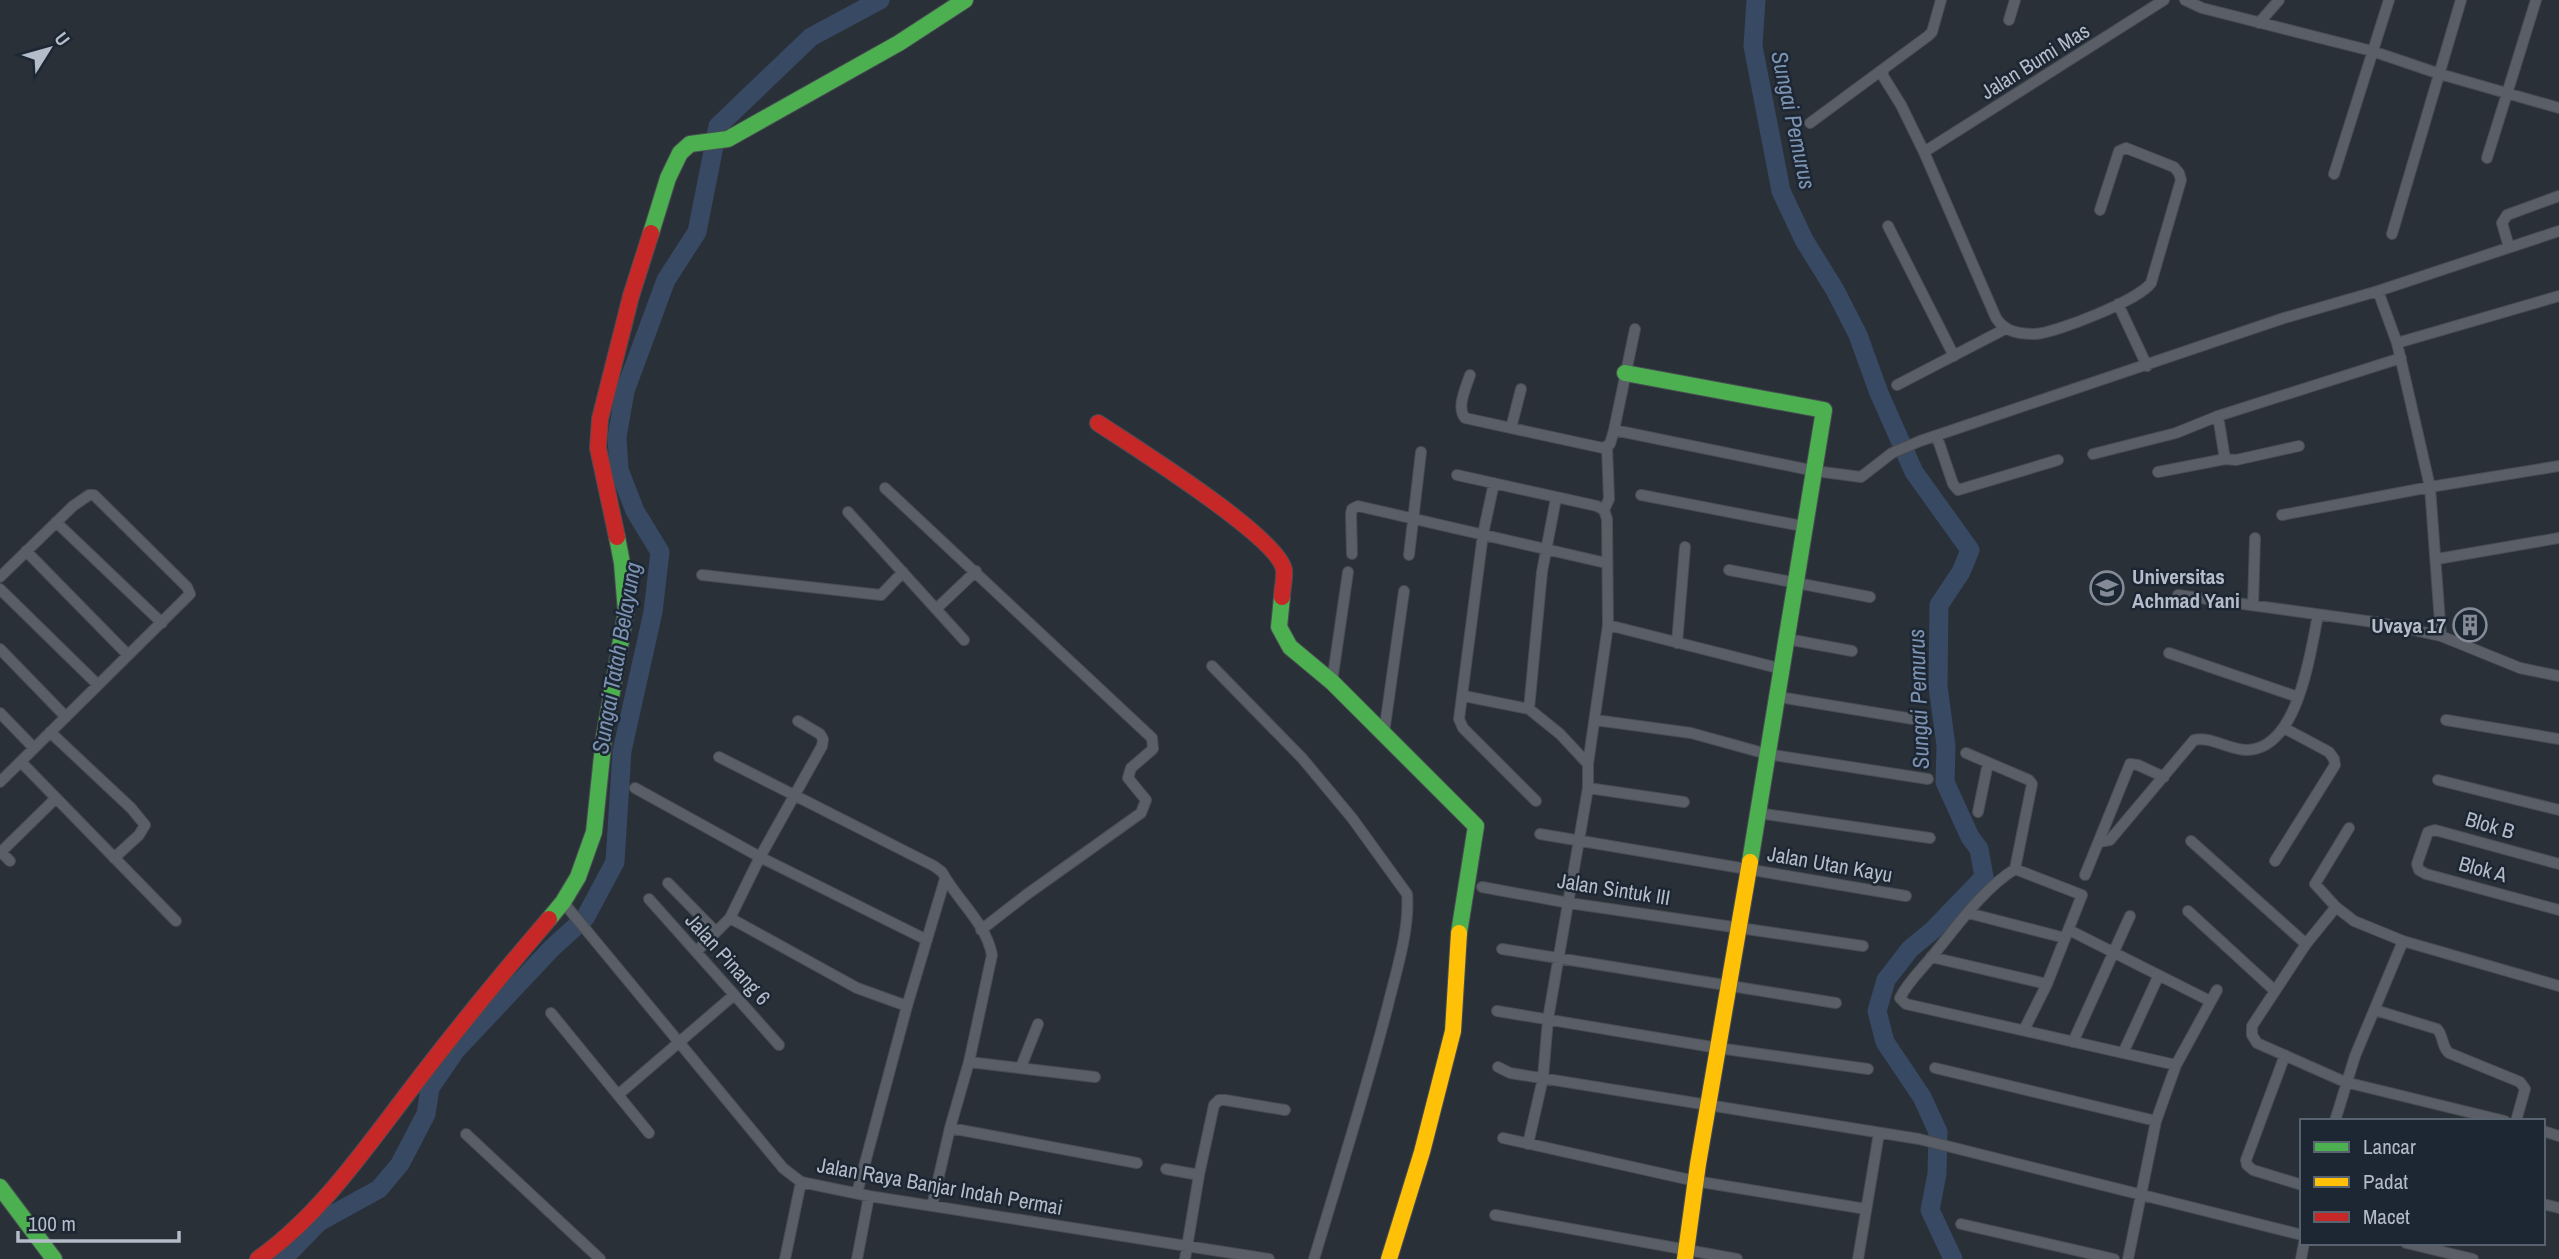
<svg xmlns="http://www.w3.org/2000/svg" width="2559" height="1259" font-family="'Archivo Narrow',sans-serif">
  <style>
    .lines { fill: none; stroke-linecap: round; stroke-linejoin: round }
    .river { stroke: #384963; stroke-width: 19 }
    .street-casing { stroke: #484c53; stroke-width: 12 }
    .fast-casing { stroke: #484c53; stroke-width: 18 }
    .slow-casing { stroke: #484c53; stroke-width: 18 }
    .jam-casing { stroke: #484c53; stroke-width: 18 }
    .street { stroke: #5a5e66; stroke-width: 10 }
    .fast { stroke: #4caf50; stroke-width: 16 }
    .slow { stroke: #ffc107; stroke-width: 16 }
    .jam { stroke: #c62828; stroke-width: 16 }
    .labels { text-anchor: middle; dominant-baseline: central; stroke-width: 5; stroke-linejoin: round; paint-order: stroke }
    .street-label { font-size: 21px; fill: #b4bcc9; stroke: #1d2633 }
    .poi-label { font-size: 21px; font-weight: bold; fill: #b4bcc9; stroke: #1d2633; text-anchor: start }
    .water-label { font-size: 23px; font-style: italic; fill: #7c92b1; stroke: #1d2633 }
  </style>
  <rect width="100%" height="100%" fill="#2a3038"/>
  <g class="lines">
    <path class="river" d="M1756,0L1753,46L1781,191L1804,240L1835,290L1858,335L1879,393L1914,472L1970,550L1961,572L1939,605L1938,686L1946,746L1945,782L1970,837L1979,849L1984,877L1933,930L1910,949L1886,980L1877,1011L1885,1042L1922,1097L1938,1132L1937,1174L1930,1210L1953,1259
      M283,1259L319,1222L379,1189L400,1164L426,1114L430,1088L456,1050L552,948L585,918L615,862L622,751L653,612L660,552L635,511L619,470L617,437L625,391L666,280L697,232L718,126L811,37L880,0"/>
    <defs>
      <path id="street" d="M2185,0L2202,8L2372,51L2440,74L2559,108
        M2009,20L2015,0
        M2259,23L2279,0
        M1883,71V76L1901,105L1924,152L1996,318C2005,332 2019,334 2035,334C2056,333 2139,300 2151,283L2181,180L2179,173L2174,167L2126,148L2119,151L2100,210
        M1810,123L1928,36L1932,32L1941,0
        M1924,152L2164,0
        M2487,158L2536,0
        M2334,174L2389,0
        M1888,226L1954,356
        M2392,234L2461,0
        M2509,247L2502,223L2507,215L2559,196
        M2118,304L2147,366
        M2397,343L2559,296
        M1470,375C1466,388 1456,407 1465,418L1603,448L1610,444L1614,430L1635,329
        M1897,385L2005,329
        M1511,428L1521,389
        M1614,430L1815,471L1861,477L1892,453L1920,441L2284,318L2378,291L2559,231
        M1937,437L1953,484L1958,490L2058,460
        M2093,454L2176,433L2218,416L2401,358
        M2225,459L2236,460L2299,446
        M2158,472L2225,459L2218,416
        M1457,475L1597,506L1604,510
        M1494,483L1483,534L1459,719L1463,728L1536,801
        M885,488L1152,738L1153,749L1131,768L1128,778L1146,800L1141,813L1026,895L981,930
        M1641,495L1807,527
        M848,512L964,640
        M2282,515L2430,487L2397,343L2378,291
        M56,522L162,623
        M26,551L128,655
        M1352,554L1351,514L1352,509L1358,506L1606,563
        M1409,555L1421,452
        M2437,559L2559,538
        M1729,570L1870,597
        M702,575L881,595L903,572
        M0,577L73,506L89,495H94L187,587L190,594L0,782
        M0,589L98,685
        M2178,595L2381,623L2441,636L2520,668L2559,676
        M2253,605L2255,538
        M936,609L976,571
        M1608,625L1782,669
        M2441,636L2430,487L2559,466
        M1787,639L1852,651
        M1677,643L1685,547
        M0,649L66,717
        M2169,653L2298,697
        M1212,666L1302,758L1352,818L1407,894C1410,929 1396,972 1388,1005C1366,1091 1339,1175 1314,1259
        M1332,682L1348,572
        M1464,696L1529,709L1560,734L1588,764
        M1779,697L1913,719
        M1529,709L1542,572L1556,498
        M0,713L34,748
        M1595,720L1691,733L1767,754L1928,779
        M2446,720L2559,739
        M50,732L131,808L145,825L139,835L114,858
        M1384,733L1404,591
        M1966,753L2029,780L2032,784L2015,869
        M719,757L934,866L942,872C957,900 986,923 992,955L969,1062
        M22,763L176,921
        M2438,780L2559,810
        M635,788L760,857L927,940
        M1588,788L1684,802
        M1978,812L1988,763
        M1758,813L1930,838
        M1540,834L1906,896
        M2191,841L2306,944L2252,1026V1035L2257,1043L2345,1082L2505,1121
        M2099,842L2110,840L2194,740C2211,736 2229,750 2247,750C2298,749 2310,654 2318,615
        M0,851L10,861
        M1,852L56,798
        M2275,861L2335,765L2334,759L2329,752L2284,728
        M2559,864L2435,830L2428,832L2417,864L2419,870L2426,874L2559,910
        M2085,875L2130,764L2138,765L2164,777
        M668,883L716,932
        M1482,887L1569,903L1863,946
        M649,899L779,1045
        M563,902L783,1168L801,1182L869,1196L1269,1259
        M2336,907L2315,884L2349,828
        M2188,911L2274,990
        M1968,913L2065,938
        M730,918L857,988L907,1006
        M2069,930L2210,1001
        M2306,944L2336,907L2354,921L2403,941L2559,986
        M1502,949L1836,1003
        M696,952L730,918L760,857L822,746L823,739L820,734L798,721
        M1931,957L2047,984
        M2375,1010L2437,1029C2444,1036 2441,1046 2449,1053L2520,1082L2525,1089L2516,1121
        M1497,1011L1718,1048L1868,1069
        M551,1013L649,1133
        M2024,1030L2047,984L2082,895L2015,869C1983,889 1958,925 1934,954C1923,968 1908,981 1900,998L1906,1004L2176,1065
        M2073,1042L2130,916
        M2123,1053L2158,977
        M2285,1055L2246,1160L2247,1165L2253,1170L2302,1185
        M1021,1067L1038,1024
        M1498,1067L1510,1073L1919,1139L2302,1235
        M1935,1068L2156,1121
        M619,1094L734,995
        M2335,1121L2355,1056L2403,941
        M950,1128L1137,1163
        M2543,1131L2559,1136
        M466,1134L600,1259
        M1503,1138L1695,1181L1866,1209
        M1528,1144L1543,1078L1548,1019L1588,788V764L1608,625L1607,519L1604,510L1609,499L1607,447
        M1166,1169L1199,1175
        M857,1193L907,1006L945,879
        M2543,1204L2559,1208
        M932,1206L950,1128L969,1062L1095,1077
        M1495,1215L1737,1259
        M1961,1224L2114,1259
        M2406,1243L2473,1259
        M785,1259L801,1182
        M857,1259L869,1196
        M1185,1259L1199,1175L1214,1105L1219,1100H1225L1285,1110
        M1858,1259L1879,1133
        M2128,1259L2156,1121L2176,1065L2217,990
        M2301,1259L2304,1243"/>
      <path id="fast" d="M651,233L668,178L680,153L690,144L728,139L899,43L965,0
        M1625,373L1824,410L1750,862
        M1282,597L1279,627L1290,647L1332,682L1476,826L1459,933
        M549,919L563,902L578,877L594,832L604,737L626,612L622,563L617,537
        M0,1187L54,1259"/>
      <path id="slow" d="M1389,1259L1422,1152L1453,1031L1459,933
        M1685,1259L1698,1164L1750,862"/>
      <path id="jam" d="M1098,423C1131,445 1279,537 1284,570C1285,578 1282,589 1282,597
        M617,537L598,448L600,419L631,296L651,233
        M258,1259C320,1215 365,1149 411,1089C455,1031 501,975 549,919"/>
    </defs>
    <use href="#street" class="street-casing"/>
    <use href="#fast" class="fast-casing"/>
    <use href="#slow" class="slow-casing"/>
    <use href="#jam" class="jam-casing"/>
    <use href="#street" class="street"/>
    <use href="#fast" class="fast"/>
    <use href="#slow" class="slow"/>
    <use href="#jam" class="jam"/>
  </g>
  <defs>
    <symbol id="university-ring" viewBox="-11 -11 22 22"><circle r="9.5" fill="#1d2633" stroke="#848b96" stroke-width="1.5"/><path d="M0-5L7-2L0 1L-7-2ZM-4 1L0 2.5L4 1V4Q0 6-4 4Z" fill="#848b96"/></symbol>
    <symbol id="building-ring" viewBox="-11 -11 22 22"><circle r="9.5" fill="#1d2633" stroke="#848b96" stroke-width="1.5"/><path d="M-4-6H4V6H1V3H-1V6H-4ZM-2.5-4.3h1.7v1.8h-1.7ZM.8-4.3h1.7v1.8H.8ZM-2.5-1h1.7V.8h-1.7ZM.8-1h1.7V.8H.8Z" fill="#848b96"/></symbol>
  </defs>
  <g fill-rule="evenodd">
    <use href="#university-ring" x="2088" y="569" width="38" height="38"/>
    <use href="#building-ring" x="2451" y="606" width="38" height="38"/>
  </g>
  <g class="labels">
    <g class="street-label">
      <text transform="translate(2035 61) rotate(-32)">Jalan Bumi Mas</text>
      <text transform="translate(2490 825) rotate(16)">Blok B</text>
      <text transform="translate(1830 864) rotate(10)">Jalan Utan Kayu</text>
      <text transform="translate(2483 869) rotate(15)">Blok A</text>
      <text transform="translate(1614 889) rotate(9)">Jalan Sintuk III</text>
      <text transform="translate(728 959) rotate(48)">Jalan Pinang 6</text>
      <text transform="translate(940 1186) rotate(10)">Jalan Raya Banjar Indah Permai</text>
    </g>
    <g class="poi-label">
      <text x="2132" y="576">Universitas<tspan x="2132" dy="24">Achmad Yani</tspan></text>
      <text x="2446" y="625" text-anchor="end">Uvaya 17</text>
    </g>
    <g class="water-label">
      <text transform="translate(1794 120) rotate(78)">Sungai Pemurus</text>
      <text transform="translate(616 658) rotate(-80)">Sungai Tatah Belayung</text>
      <text transform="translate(1918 699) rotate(-92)">Sungai Pemurus</text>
    </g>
  </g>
  <rect x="2300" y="1119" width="245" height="126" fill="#1d2633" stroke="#59626f" stroke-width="2"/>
  <rect x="2314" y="1142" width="35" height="10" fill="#4caf50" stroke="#59626f" stroke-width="2"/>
  <text x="2363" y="1154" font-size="21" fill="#b4bcc9">Lancar</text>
  <rect x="2314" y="1177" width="35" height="10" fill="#ffc107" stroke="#59626f" stroke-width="2"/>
  <text x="2363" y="1189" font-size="21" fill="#b4bcc9">Padat</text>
  <rect x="2314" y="1212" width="35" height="10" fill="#c62828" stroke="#59626f" stroke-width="2"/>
  <text x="2363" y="1224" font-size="21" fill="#b4bcc9">Macet</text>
  <g transform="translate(49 49) rotate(53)" stroke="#1d2633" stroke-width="5" paint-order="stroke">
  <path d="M0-5L12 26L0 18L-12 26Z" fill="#b4bcc9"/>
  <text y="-10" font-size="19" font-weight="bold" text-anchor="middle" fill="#b4bcc9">U</text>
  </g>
  <path d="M18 1231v10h161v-10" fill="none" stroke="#b4bcc9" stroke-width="3.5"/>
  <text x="28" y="1231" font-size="21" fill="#b4bcc9" stroke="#1d2633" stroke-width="5" paint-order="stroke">100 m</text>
</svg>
